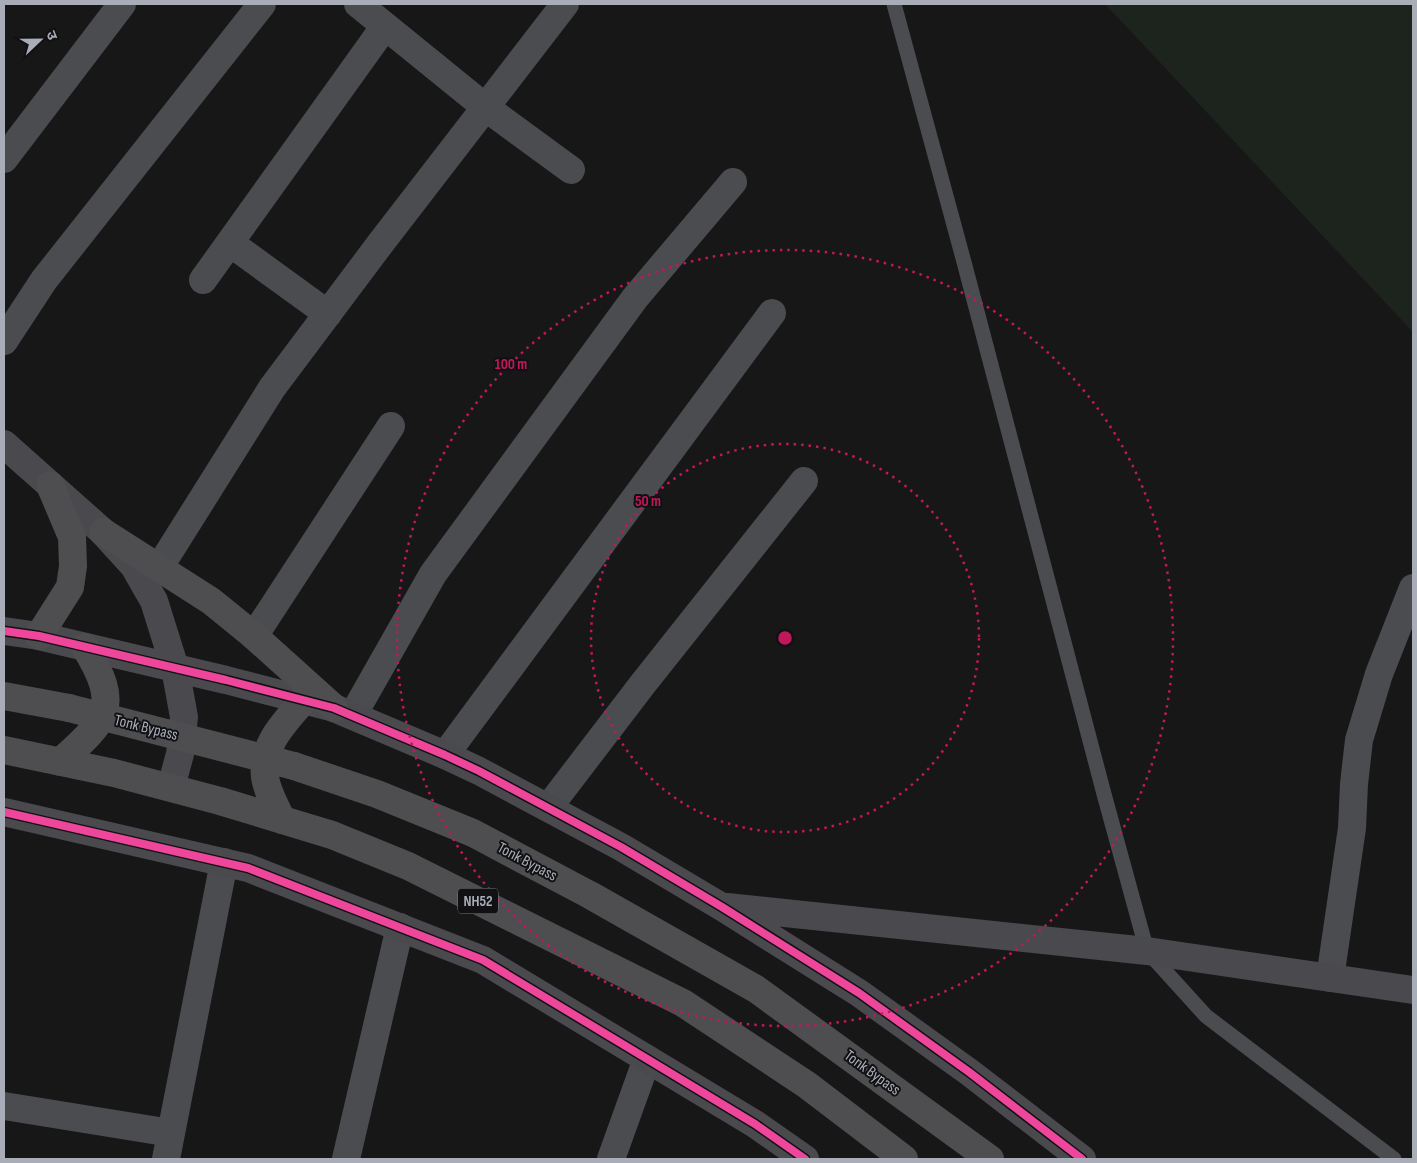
<svg xmlns="http://www.w3.org/2000/svg" width="1417" height="1163" font-family="'Sofia Sans Condensed','Noto Sans Devanagari',sans-serif">
  <style>
    .green { fill: #1d241e }
    .lines { fill: none; stroke-linecap: round; stroke-linejoin: round }
    .lane { stroke: #4b4c50; stroke-width: 15 }
    .street { stroke: #4b4c50; stroke-width: 28 }
    .secondary { stroke: #4a4a4e; stroke-width: 28 }
    .highway { stroke: #4e4e51; stroke-width: 28 }
    .highway-bridge { stroke: #4e4e51; stroke-width: 28 }
    .cycleway-casing { stroke: #111113; stroke-width: 11 }
    .cycleway { stroke: #ed469a; stroke-width: 8 }
    .ring { fill: none; stroke: #c2185b; stroke-width: 2.5; stroke-dasharray: 2.5 5 }
    .labels { text-anchor: middle; dominant-baseline: central; stroke-width: 4; stroke-linejoin: round; paint-order: stroke }
    .shield { fill: #111113; stroke: #7b7e86; stroke-width: 1 }
    .shield-label { font-size: 15px; font-weight: bold; fill: #a8adb8 }
    .street-label { font-size: 16px; fill: #a8adb8; stroke: #111113 }
    .centre { fill: #c2185b; stroke: #111113; stroke-width: 2.5 }
    .ring-label { font-size: 15px; text-anchor: middle; font-weight: bold; fill: #c2185b; stroke: #111113; stroke-width: 4; stroke-linejoin: round; paint-order: stroke }
  </style>
  <rect width="100%" height="100%" fill="#171717"/>
  <path class="green" d="M1105,4H1413V332Z"/>
  <g class="lines">
    <path class="lane" d="M894,4L964,262L1104,794L1147,951L1206,1016L1394,1159"/>
    <path class="street" d="M358,4L485,107L571,170
      M4,159L122,4
      M230,243L328,314
      M203,280L385,26
      M4,341L44,280L262,4
      M159,568L272,388L380,244L565,4
      M254,636L391,426
      M353,715L433,574L635,298L733,182
      M445,755L772,313
      M548,808L642,685L804,481
      M1330,978L1352,828L1354,784L1359,740L1379,674L1413,588
      M4,1106L171,1133
      M166,1159L224,862
      M346,1159L400,927
      M611,1159L647,1059"/>
    <path class="secondary" d="M4,444L103,532L134,566L154,601L175,668L184,717L180,754L171,787
      M4,631L39,636L226,680L334,708L445,755L479,771L621,847L722,907L859,993L969,1072L1082,1159
      M4,812L248,868L483,960L755,1124L805,1159
      M727,907L1147,951L1413,990"/>
    <path class="highway" d="M103,532L211,601L254,636L334,708
      M39,636L70,587L73,566L72,537L50,485
      M4,696L69,708
      M4,750L114,773L220,801L332,835L408,866L683,1003L807,1085L904,1159
      M60,762C108,719 121,706 85,647
      M294,766L377,794L473,833L590,895L756,989L990,1159
      M282,820C276,807 267,792 265,777C261,745 285,722 304,700"/>
    <path class="highway-bridge" d="M69,708L294,766"/>
    <defs>
      <path id="cycleway" d="M4,631L39,636L226,680L334,708L445,755L479,771L621,847L722,907L859,993L969,1072L1082,1159
        M4,812L248,868L483,960L755,1124L805,1159"/>
    </defs>
    <use href="#cycleway" class="cycleway-casing"/>
    <use href="#cycleway" class="cycleway"/>
  </g>
  <g class="ring">
    <circle cx="785" cy="638" r="194"/>
    <circle cx="785" cy="638" r="388"/>
  </g>
  <g class="labels">
    <rect class="shield" x="458" y="888.5" width="40" height="25" rx="4"/>
    <g class="shield-label">
      <text x="478" y="901">NH52</text>
    </g>
    <g class="street-label">
      <text transform="translate(146 728) rotate(14)">Tonk Bypass</text>
      <text transform="translate(527 862) rotate(28)">Tonk Bypass</text>
      <text transform="translate(872 1073) rotate(36)">Tonk Bypass</text>
    </g>
  </g>
  <circle cx="785" cy="638" r="8" class="centre"/>
  <g class="ring-label">
    <text x="511" y="369">100 m</text>
    <text x="648" y="506">50 m</text>
  </g>
  <rect width="1417" height="1163" fill="none" stroke="#a8adb8" stroke-width="10"/>
  <g transform="translate(40 40) rotate(68)" stroke="#111113" stroke-width="4" paint-order="stroke">
  <path d="M0-4L9 19L0 12L-9 19Z" fill="#a8adb8"/>
  <text y="-8" font-size="14" font-weight="bold" text-anchor="middle" fill="#a8adb8">उ</text>
  </g>
</svg>
